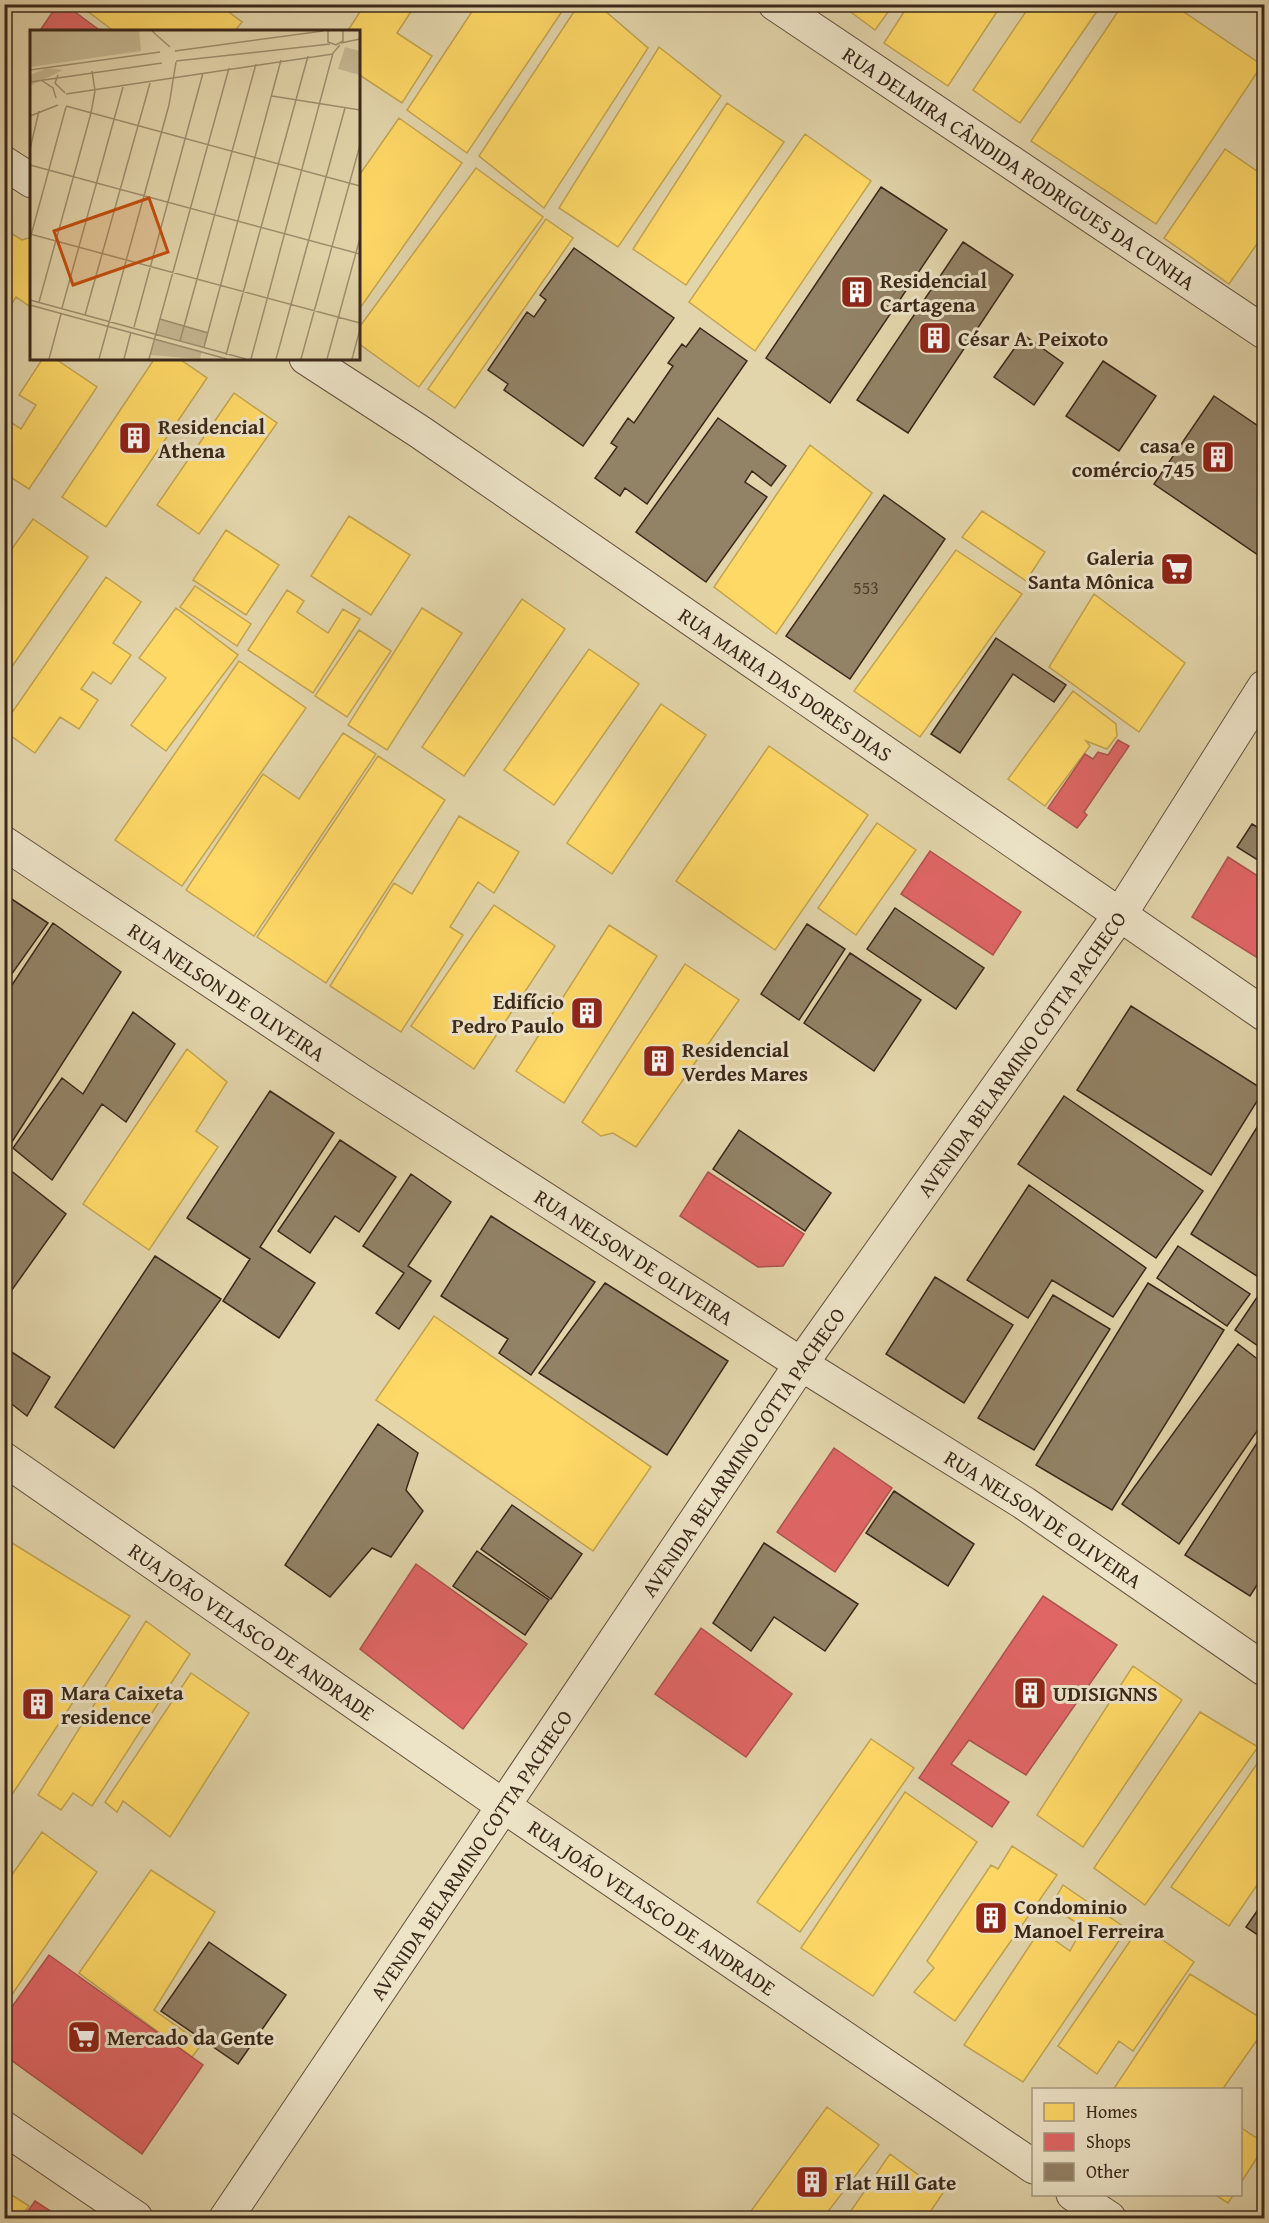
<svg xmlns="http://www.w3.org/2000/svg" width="1269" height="2223" font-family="'Gentium Book Plus',serif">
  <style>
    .homes { fill: #ffd966; stroke: #c4a450; stroke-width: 1.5 }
    .shops { fill: #e06666; stroke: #ae5350; stroke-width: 1.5 }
    .building { fill: #928266; stroke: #3b281b; stroke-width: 1.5 }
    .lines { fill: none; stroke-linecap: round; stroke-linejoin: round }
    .minor-casing { stroke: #65533f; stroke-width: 35 }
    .minor { stroke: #ede4c8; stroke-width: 33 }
    .labels { text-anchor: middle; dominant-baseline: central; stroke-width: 6; stroke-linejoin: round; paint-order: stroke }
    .number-label { font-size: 18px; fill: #513e2e }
    .street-label { font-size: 21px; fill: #3b281b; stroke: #ede4c8 }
    .poi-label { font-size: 21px; font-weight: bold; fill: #3b281b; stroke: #ede4c8; text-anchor: start }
    .inset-road { fill: none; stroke: #a09071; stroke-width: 1.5 }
    .view { fill: #c54f0f; fill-opacity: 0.15; stroke: #c54f0f; stroke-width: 3 }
    .inset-edge { fill: none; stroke: #3b281b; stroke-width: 3 }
  </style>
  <rect width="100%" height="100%" fill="#e3d5ab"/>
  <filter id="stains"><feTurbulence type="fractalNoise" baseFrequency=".00333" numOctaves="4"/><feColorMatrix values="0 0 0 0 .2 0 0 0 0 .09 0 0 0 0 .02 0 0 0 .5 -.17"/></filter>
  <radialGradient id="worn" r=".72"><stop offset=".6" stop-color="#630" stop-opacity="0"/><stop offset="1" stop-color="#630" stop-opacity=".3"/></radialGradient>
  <path class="homes" d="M78,4H218L242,22L234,32H115Z
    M365,4H416L397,33L432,56L402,103L358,74V32H347Z
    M477,4H567L467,153L407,110Z
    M579,4H597L648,48L544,208L479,156Z
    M840,4H894L875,30Z
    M909,4H1002L948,86L884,43Z
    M1031,4H1102L1020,123L973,90Z
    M1123,4H1172L1262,65L1156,224L1031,141Z
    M659,47L721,96L618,247L559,208Z
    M727,103L784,142L686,285L633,249Z
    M399,118L462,163L358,311V177Z
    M805,134L871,181L755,351L689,302Z
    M1225,149L1264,176V234L1229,284L1164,238Z
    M476,168L543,217L419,387L358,343V329Z
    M546,219L573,238L455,408L428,389Z
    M4,229L22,240L32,237V308L16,297L7,311L4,309Z
    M43,358H54L97,387L29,489L4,473V418L21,429L36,405L19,395Z
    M155,358H178L207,378L106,527L62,497Z
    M234,393L277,423L199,534L157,505Z
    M810,445L872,493L776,634L714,587Z
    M982,511L1045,552L1026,581L962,537Z
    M349,516L410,555L371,615L311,576Z
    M33,519L88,557L4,678V560Z
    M226,530L279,565L246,615L193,580Z
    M956,550L1022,594L920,737L854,691Z
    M106,577L141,602L113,643L131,655L111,684L93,672L81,689L98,700L79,729L60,717L35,753L4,731V724Z
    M195,586L251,624L237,646L180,607Z
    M287,590L304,601L297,612L328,633L343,609L360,619L313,693L248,650Z
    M1094,594L1185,663L1139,732L1049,667Z
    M522,599L565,629L464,776L422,747Z
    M176,608L238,655L166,751L131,725L166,678L139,658Z
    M422,608L462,633L387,750L348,725Z
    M359,630L391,651L347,717L315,696Z
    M589,649L639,684L554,805L504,770Z
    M239,661L306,708L182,886L115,840Z
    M1073,691L1116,724L1117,736L1107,749L1086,741L1090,746L1045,806L1008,779Z
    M661,704L706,735L612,874L567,843Z
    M343,733L376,754L254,936L186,890L263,774L299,799Z
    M769,746L868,815L775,950L676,881Z
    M378,756L445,800L326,983L257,937Z
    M459,816L519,852L494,893L478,882L450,927L463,935L401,1032L330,986L394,883L412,894Z
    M877,823L916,850L856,935L818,908Z
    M494,905L555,946L474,1069L411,1026Z
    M609,925L657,956L564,1103L516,1071Z
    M685,964L739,1000L636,1147L613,1133L601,1136L582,1122Z
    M187,1049L227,1082L196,1131L218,1147L149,1250L83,1204Z
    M434,1316L651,1467L593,1551L376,1400Z
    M4,1538L130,1616L11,1796L4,1793Z
    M146,1621L190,1654L92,1806L73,1793L61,1810L38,1795Z
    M1133,1666L1182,1700L1083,1847L1037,1815Z
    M191,1673L249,1713L170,1837L123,1801L117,1812L105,1802Z
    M1200,1712L1258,1747L1145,1905L1094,1868Z
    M871,1739L914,1768L800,1932L757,1902Z
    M1264,1754V1875L1229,1926L1171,1887Z
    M905,1792L977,1842L873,1996L801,1948Z
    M42,1832L97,1872L4,2006V1886Z
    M1012,1846L1057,1875L955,2021L914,1992L934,1968L927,1961L991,1865L998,1869Z
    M151,1870L215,1912L154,2010L202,2044L192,2057L79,1973Z
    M1063,1885L1127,1929L1023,2082L964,2045L1040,1930L1070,1951L1083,1927L1051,1906Z
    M1141,1925L1194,1962L1133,2051L1119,2041L1097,2074L1058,2046Z
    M1190,1974L1264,2020V2030L1222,2090H1113Z
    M827,2107L879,2145L823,2218H746Z
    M1240,2127L1264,2143V2147L1240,2184Z
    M890,2154L943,2193L926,2218H846Z
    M4,2190L29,2206L20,2218H4Z
    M1214,2194H1234L1228,2203Z"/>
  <path class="shops" d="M58,4H64L102,32H39Z
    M1118,740L1129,746L1084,812L1087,815L1077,828L1048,808L1085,754L1093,759L1098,752L1108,755Z
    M930,851L1021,912L993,955L901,894Z
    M1228,857L1264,880V962L1192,917Z
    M708,1172L804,1234L783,1266L758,1267L680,1216Z
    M834,1448L892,1488L835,1572L777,1532Z
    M416,1564L527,1644L463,1729L360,1649Z
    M1043,1596L1117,1645L1026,1775L969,1740L951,1764L1009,1802L992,1827L919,1778Z
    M701,1628L792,1694L746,1757L655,1694Z
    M49,1955L203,2065L142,2154L4,2055V2018Z
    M35,2201L61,2218H23Z"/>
  <path class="building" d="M1251,4H1264V13Z
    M881,187L947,230L830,403L766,358Z
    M963,242L1013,275L908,433L857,400Z
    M574,248L674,318L583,446L504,390L508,384L488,370L527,312L534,317L546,300L540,295Z
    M700,328L747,361L647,504L625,488L620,496L595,478L617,447L611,443L628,418L634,423L673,366L668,363L682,344L686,347Z
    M1024,335L1063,363L1034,405L994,377Z
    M1103,361L1156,396L1119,451L1066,416Z
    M1214,396L1264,430V559L1154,484Z
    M718,418L786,466L771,486L752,471L745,482L767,497L706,582L636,532Z
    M884,495L945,539L850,679L786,636Z
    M996,638L1066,685L1054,702L1013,674L960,753L931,734Z
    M1252,824L1264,831V864L1237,847Z
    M4,894L48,923L4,985Z
    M895,908L984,968L956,1009L867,949Z
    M53,923L121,972L10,1145L4,1142V997Z
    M807,924L845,949L799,1020L761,994Z
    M850,953L921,1000L874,1071L804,1023Z
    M1131,1006L1264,1090L1211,1175L1077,1090Z
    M133,1012L175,1044L126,1122L102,1104L52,1180L13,1148L62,1078L83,1094Z
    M270,1091L334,1133L260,1247L315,1283L279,1338L223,1301L250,1259L187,1218Z
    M1064,1096L1203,1191L1156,1258L1018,1164Z
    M1264,1116V1271L1260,1278L1191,1234Z
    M739,1130L831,1193L805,1231L713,1169Z
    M340,1140L396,1177L359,1232L335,1216L310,1253L278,1231Z
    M5,1166L66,1214L4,1301V1167Z
    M411,1174L451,1202L408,1266L431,1281L399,1329L376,1313L404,1273L363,1246Z
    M1029,1185L1146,1268L1113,1317L1052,1280L1028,1318L967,1280Z
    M491,1216L595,1282L531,1375L499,1353L508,1339L441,1296Z
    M1178,1246L1250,1294L1227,1326L1157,1278Z
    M155,1256L221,1299L114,1448L55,1407Z
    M935,1277L1013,1325L964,1403L886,1354Z
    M605,1283L728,1361L667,1455L539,1373Z
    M1148,1283L1224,1330L1112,1510L1036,1465Z
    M1264,1287V1350L1235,1330Z
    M1053,1295L1110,1329L1034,1450L978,1418Z
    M1238,1344L1264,1364V1421L1179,1544L1122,1504Z
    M4,1347L50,1377L27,1416L4,1398Z
    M378,1424L418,1453L406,1490L423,1511L391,1557L372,1548L330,1597L285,1565Z
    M1264,1432V1574L1250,1596L1185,1555Z
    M894,1491L974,1544L948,1586L866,1533Z
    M512,1505L582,1554L551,1599L481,1549Z
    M764,1543L858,1604L825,1651L774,1617L751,1651L713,1623Z
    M477,1551L549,1600L525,1635L453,1586Z
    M1264,1901V1939L1246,1927Z
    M209,1942L286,1995L238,2064L161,2011Z"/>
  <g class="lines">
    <defs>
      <g id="minor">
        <path id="s1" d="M775,4L1264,332"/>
        <path d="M4,163L32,181"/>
        <path id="s2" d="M306,358L420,432L1264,1014"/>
        <path id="s3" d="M4,843L360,1080L801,1364L1024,1503L1264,1669"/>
        <path id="s4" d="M4,1459L505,1807L1034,2167"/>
        <path d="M4,2128L136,2218"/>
        <path d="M1073,2194L1109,2218"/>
        <path id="s5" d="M226,2218L801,1364L1121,913L1264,687"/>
      </g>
    </defs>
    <use href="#minor" class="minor-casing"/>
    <use href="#minor" class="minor"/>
  </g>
  <defs>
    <symbol id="building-square" viewBox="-11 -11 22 22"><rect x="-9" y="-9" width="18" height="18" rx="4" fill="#8f2418" stroke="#ede4c8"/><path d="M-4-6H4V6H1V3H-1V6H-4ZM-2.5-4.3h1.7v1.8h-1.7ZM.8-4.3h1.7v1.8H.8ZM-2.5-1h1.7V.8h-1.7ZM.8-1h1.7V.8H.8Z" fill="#fff"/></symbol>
    <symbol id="supermarket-square" viewBox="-11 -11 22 22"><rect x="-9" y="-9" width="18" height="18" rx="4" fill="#8f2418" stroke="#ede4c8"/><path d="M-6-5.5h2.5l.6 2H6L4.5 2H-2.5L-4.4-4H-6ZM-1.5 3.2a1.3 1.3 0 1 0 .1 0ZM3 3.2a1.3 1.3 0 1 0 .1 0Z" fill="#fff"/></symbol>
  </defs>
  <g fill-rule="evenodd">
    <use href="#building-square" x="838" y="273" width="38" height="38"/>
    <use href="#building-square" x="916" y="319" width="38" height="38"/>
    <use href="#building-square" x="116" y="419" width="38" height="38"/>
    <use href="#building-square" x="1199" y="438" width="38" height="38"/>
    <use href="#supermarket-square" x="1158" y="550" width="38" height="38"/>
    <use href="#building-square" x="568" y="994" width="38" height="38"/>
    <use href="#building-square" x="640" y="1042" width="38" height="38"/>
    <use href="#building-square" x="1011" y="1674" width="38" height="38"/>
    <use href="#building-square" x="19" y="1685" width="38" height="38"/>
    <use href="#building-square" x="972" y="1899" width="38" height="38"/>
    <use href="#supermarket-square" x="65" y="2018" width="38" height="38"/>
    <use href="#building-square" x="793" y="2163" width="38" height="38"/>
  </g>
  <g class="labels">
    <g class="number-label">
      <text x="866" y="587">553</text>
    </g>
    <g class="street-label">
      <text stroke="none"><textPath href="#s1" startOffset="294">RUA DELMIRA CÂNDIDA RODRIGUES DA CUNHA</textPath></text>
      <text stroke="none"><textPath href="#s2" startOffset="580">RUA MARIA DAS DORES DIAS</textPath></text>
      <text stroke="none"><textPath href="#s3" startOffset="268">RUA NELSON DE OLIVEIRA</textPath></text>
      <text stroke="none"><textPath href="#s5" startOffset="1410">AVENIDA BELARMINO COTTA PACHECO</textPath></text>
      <text stroke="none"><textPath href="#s3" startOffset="754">RUA NELSON DE OLIVEIRA</textPath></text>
      <text stroke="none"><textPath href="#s5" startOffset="924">AVENIDA BELARMINO COTTA PACHECO</textPath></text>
      <text stroke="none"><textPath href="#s3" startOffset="1240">RUA NELSON DE OLIVEIRA</textPath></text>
      <text stroke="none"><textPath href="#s4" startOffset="302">RUA JOÃO VELASCO DE ANDRADE</textPath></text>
      <text stroke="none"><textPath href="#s5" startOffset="438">AVENIDA BELARMINO COTTA PACHECO</textPath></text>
      <text stroke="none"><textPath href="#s4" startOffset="788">RUA JOÃO VELASCO DE ANDRADE</textPath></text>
    </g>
    <g class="poi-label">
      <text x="880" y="280">Residencial<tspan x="880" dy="24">Cartagena</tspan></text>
      <text x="958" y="338">César A. Peixoto</text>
      <text x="158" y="426">Residencial<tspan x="158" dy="24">Athena</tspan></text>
      <text x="1195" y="445" text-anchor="end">casa e<tspan x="1195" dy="24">comércio 745</tspan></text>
      <text x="1154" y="557" text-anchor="end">Galeria<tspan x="1154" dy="24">Santa Mônica</tspan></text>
      <text x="564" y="1001" text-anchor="end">Edifício<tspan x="564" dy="24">Pedro Paulo</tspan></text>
      <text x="682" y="1049">Residencial<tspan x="682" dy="24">Verdes Mares</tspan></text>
      <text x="61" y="1692">Mara Caixeta<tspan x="61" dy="24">residence</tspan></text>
      <text x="1053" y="1693">UDISIGNNS</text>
      <text x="1014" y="1906">Condominio<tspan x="1014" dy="24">Manoel Ferreira</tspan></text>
      <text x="107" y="2037">Mercado da Gente</text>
      <text x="835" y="2182">Flat Hill Gate</text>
    </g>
  </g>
  <g transform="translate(30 30)">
    <rect width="330" height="330" fill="#e3d5ab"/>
    <path d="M0,1H109L111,21L0,37ZM315,17L330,21V45L308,39ZM17,38L33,40L0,56V45ZM131,289L178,302L173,317L126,304ZM125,309L172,321L170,329L120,325Z" fill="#c6b893"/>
    <path class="inset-road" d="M122,1L140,17M298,1V12L306,15L313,11V1M311,13L330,9M145,21L293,1M146,31L300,14M0,40L130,22M28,45L25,53L35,63M11,50L23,58L26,68M0,52L132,33M36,64L303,24M242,66L330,80M36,76L330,156M0,86L28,75M0,119L9,81M0,135L330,224M0,204L330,293M0,209L36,77M0,270L216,329M9,272L61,83L65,61L62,41M0,275L197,329M32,278L93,57M55,285L120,53M130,289L178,303M104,297L173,43M150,311L226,34M174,317L251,30M196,325L278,26M19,329L31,284M69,329L139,75L146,32M94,329L101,302M119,329L199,38M221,329L303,23L310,15M246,329L315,78M271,329L330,115M297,329L330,208M322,329L330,299"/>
    <path class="view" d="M119,168L138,222L43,255L24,201Z"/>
    <rect width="330" height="330" class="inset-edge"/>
  </g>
  <rect width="1269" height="2223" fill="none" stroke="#e3d5ab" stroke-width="24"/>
  <rect x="6" y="6" width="1257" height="2211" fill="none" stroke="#3b281b" stroke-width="3"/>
  <rect x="12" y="12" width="1245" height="2199" fill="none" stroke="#3b281b" stroke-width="1.5"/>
  <rect x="1032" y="2088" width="210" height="108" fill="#ede4c8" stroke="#a69983" stroke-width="1.5"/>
  <rect x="1044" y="2103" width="30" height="18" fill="#ffd966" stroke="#a69983" stroke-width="1.5"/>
  <text x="1086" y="2118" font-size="18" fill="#3b281b">Homes</text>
  <rect x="1044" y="2133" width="30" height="18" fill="#e06666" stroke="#a69983" stroke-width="1.5"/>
  <text x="1086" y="2148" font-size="18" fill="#3b281b">Shops</text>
  <rect x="1044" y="2163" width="30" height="18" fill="#928266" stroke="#a69983" stroke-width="1.5"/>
  <text x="1086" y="2178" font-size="18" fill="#3b281b">Other</text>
  <rect width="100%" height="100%" filter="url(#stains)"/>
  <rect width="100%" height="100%" fill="url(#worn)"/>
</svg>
